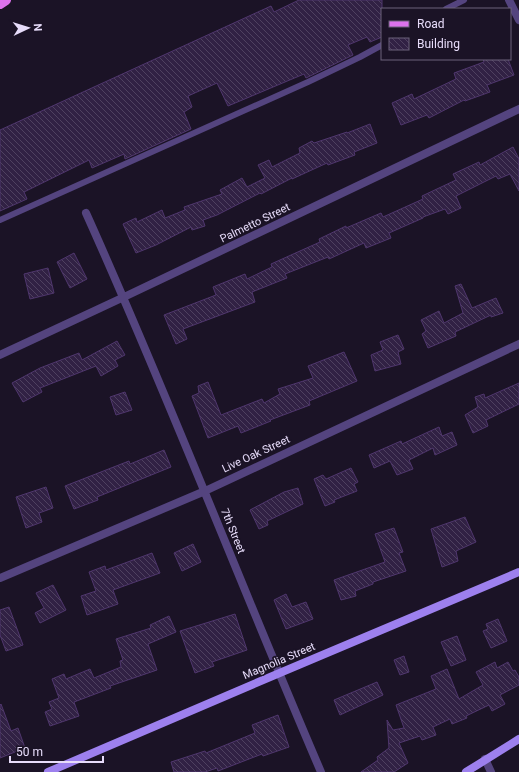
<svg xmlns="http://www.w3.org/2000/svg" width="519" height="772" font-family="Roboto,sans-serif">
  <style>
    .building { fill: url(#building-back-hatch); stroke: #4f366d }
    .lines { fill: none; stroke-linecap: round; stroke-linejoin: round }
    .lane { stroke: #54447f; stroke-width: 6 }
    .street { stroke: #54447f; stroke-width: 8 }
    .secondary { stroke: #9d80ee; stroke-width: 8 }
    .primary { stroke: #dc72ec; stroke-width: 10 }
    .labels { text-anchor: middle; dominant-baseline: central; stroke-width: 3.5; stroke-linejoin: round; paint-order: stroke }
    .street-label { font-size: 11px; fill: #e7dcfa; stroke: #1b1326 }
  </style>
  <defs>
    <pattern id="building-back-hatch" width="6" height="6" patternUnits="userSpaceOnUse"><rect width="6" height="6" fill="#312144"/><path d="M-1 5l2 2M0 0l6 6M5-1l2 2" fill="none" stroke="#4f4160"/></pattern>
  </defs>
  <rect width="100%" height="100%" fill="#1b1326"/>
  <path class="building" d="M299,0H382V37L370,42L367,37L348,45L353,55L306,78L304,74L228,106L217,83L188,96L192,107L184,112L191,129L125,159L124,154L92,168L89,160L24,192L27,199L0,211V130L271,6L274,12Z
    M483,59H508L514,75L487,85L490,92L465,101L464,100L429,118L427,115L401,125L392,103L412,94L414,99L456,79L454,73L484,62Z
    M370,124L377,143L354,152L355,155L328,165L327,163L292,179V178L261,194L260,193L217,215L203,220L205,226L192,230L191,227L156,245L136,253L123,224L136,218L137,222L162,210L165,218L185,210L184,207L222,194L220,190L242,178L247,187L265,178L258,165L269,160L272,167L300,153L299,148L312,141L314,143L347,132V133Z
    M513,147L519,159V191L510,174L498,179L496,176L456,196L461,208L448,214L445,209L423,217V218L389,233L391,238L366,248L364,243L329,259L328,257L285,274L287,278L252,292L255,302L183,329L187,339L176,344L164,315L216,295L213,287L245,274L247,279L272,267L271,264L320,242L319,239L346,226V228L381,213L383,217L423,199L422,196L456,180L453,174L479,162L480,165Z
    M74,253L87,279L70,288L57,262Z
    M48,268L54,293L30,299L24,274Z
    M461,284L472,308L496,298L503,313L491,317V315L455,332L456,336L428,348L422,334L426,331L421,320L439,311L444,323L463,313L455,286Z
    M398,335L404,349L398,352L401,364L375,371L371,355L383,350L380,342Z
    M117,341L125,355L115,360L118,366L101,376L96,366L40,388L42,392L23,402L12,383L40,368L79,353L82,360Z
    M344,352L357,381L309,401L310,405L270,420L271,421L241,433L238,426L208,438L192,396L199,393L198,386L208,382L221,415L262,399L264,403L280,394L278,389L313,378L308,366Z
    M519,383V404L486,420L488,426L473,433L465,415L478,407L475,397L484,394L485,398Z
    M125,392L132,410L116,415L110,397Z
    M439,427L442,436L452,432L457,445L435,455L433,448L409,460L413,469L397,475L390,461L374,468L369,455L401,441L402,444Z
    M164,450L171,467L97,497L98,500L74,509L65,486L129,461L130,464Z
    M351,468L358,482L354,484L357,491L334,500L335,502L325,506L314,479L323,475L326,479Z
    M46,487L53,508L39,513L42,522L26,528L16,497Z
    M298,488L303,504L267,521L268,525L259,529L250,510L284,492Z
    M465,517L476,542L456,551L458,561L442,567L431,529Z
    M394,528L403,552L399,553L406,571L373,582V584L355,591L356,596L341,600L334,580L385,562L375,534Z
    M193,544L201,562L182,571L174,553Z
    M152,553L160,573L113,590L118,604L87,615L81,596L96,591L89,572L105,566L106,570Z
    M53,585L66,610L40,623L35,613L44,608L36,593Z
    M286,594L292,607L306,602L313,619L286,629L274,600Z
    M9,607L23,645L6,651L0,635V610Z
    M235,614L247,650L212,662L214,666L195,673L180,631Z
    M169,616L176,632L148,644L157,670L110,686L111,688L74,702L79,716L50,726L45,712L52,709L49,702L59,698L52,679L64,674L66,679L90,669L94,678L121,667L120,661L123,660L116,639L151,628L150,625Z
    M498,619L507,641L491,648L483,631L488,629L486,624Z
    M457,636L466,660L451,666L441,642Z
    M404,656L409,672L400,675L394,660Z
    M495,662L497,668L508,662L513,671L515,670L519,677V685L500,695L505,704L492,711L489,705L466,716L467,718L452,724L450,719L433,727L436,735L422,740L420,736L399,743L408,763L394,772H361L378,760L377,757L389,748L387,720L393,730L404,728L396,705L436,689L431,676L447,669L459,699L483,685L476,672Z
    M377,682L383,695L340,715L334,700Z
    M1,704L11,731L18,728L25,748L0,758V705Z
    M278,715L289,747L263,756L262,754L218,771L217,768L205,772H174L171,762L205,751L206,753L255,733L252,725Z"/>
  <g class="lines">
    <path class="lane" d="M446,9L464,0
      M0,220L308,82L360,57L382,45"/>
    <path class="street" d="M509,0L519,20
      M86,213C169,397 241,586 321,772
      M0,355L124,297L519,109
      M0,578L205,491L519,344
      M485,759L491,772"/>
    <path class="secondary" d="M48,772L282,672L519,572
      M466,772L519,739"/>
    <path class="primary" d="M0,4L6,0"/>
  </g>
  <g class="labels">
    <g class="street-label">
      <text transform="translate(255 223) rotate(-26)">Palmetto Street</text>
      <text transform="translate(256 454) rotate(-25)">Live Oak Street</text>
      <text transform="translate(233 531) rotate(68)">7th Street</text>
      <text transform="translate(279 661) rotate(-23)">Magnolia Street</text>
    </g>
  </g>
  <rect x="381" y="8" width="130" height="52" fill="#1b1326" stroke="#6d637b"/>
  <rect x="389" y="21" width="20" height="6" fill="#dc72ec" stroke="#6d637b"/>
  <text x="417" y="28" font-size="12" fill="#e7dcfa">Road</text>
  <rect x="389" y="38" width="20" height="12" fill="url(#building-back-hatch)" stroke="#6d637b"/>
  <text x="417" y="48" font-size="12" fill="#e7dcfa">Building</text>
  <g transform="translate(28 28) rotate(86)" stroke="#1b1326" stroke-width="3" paint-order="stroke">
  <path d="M0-3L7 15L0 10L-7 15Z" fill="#e7dcfa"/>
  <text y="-6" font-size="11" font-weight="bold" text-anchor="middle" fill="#e7dcfa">N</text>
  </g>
  <path d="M10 756v6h93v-6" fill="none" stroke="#e7dcfa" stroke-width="2"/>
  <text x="16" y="756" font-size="12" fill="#e7dcfa" stroke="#1b1326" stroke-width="3" paint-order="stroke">50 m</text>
</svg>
